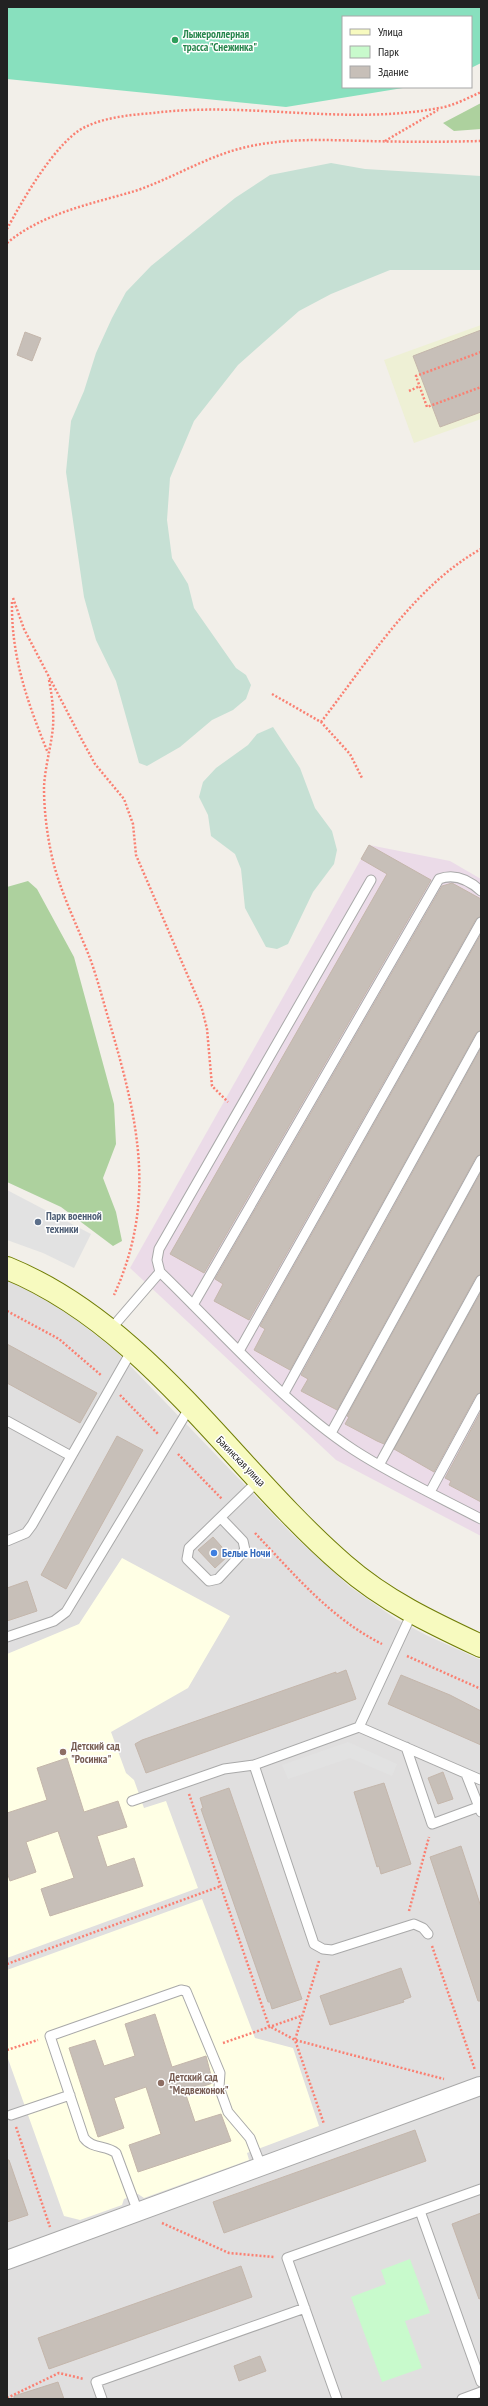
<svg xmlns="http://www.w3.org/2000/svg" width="488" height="2406" font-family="'PT Sans Narrow',sans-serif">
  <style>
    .residential { fill: #e0dfdf }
    .industrial { fill: #ebdbe8 }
    .education { fill: #ffffe5 }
    .farmland { fill: #eef0d5 }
    .forest { fill: #add19e }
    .wetland { fill: #c6e0d4 }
    .park { fill: #c8facc }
    .pitch { fill: #88e0be }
    .parking { fill: #e2e2e2 }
    .building { fill: #c7bfb8; stroke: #c4b6ab }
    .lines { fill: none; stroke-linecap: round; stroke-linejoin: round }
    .lane-casing { stroke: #a9a9a9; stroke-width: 11 }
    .street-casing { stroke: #a9a9a9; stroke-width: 20 }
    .secondary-casing { stroke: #707d05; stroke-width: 24 }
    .path { stroke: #fa8072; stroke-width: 2.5; stroke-dasharray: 2 2; stroke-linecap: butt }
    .lane { stroke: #fff; stroke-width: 9 }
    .street { stroke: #fff; stroke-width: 18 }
    .secondary { stroke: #f7fabf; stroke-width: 22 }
    .leisure-dot { fill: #2e9e5b; stroke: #fff; stroke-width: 1.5 }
    .service-dot { fill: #5c6f8a; stroke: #fff; stroke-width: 1.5 }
    .shop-dot { fill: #3f7fe0; stroke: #fff; stroke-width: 1.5 }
    .education-dot { fill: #8d6e63; stroke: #fff; stroke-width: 1.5 }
    .labels { text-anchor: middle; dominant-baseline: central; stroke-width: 3; stroke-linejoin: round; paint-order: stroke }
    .leisure-label { font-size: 11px; font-weight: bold; fill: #27864d; stroke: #fff; text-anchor: start }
    .service-label { font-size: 11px; font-weight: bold; fill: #4e5e75; stroke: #fff; text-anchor: start }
    .street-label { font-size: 11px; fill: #222; stroke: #fff }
    .shop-label { font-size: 11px; font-weight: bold; fill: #366cbe; stroke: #fff; text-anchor: start }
    .education-label { font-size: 11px; font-weight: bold; fill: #785e54; stroke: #fff; text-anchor: start }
  </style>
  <rect width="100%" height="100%" fill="#f2efe9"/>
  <path class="residential" d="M7,1280L57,1305L114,1349L292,1534L349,1586L396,1619L426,1635L481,1660V2399H7Z"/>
  <path class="industrial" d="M369,845L450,861L481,879V1536L336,1460L130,1268Z"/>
  <path class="education" d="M122,1558L230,1616L188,1688L111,1732L126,1773L134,1780L144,1808L166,1801L198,1888L7,1958V1654L79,1624Z
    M202,1899L255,2038L293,2048L319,2126L247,2153L249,2160L144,2198L138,2194L124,2199L122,2205L80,2220L64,2216L7,2056V1970Z"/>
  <path class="farmland" d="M481,325V419L414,443L384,360Z"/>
  <path class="forest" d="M481,103V129L454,131L443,123Z
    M28,881L37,889L74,957L114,1104L116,1144L103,1178L116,1212L122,1241L113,1246L61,1207L7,1182V887Z"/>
  <path class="wetland" d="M331,163L365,169L481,176V270H390L331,294L299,311L238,365L194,421L170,478L167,520L172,558L188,584L194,608L236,668L246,675L251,685L246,699L233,710L212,720L180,747L147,766L139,763L116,681L96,640L84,597L66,472L71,421L84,391L96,353L112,318L126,292L151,266L235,198L270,175Z
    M273,727L300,768L315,808L332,831L337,850L334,864L313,892L288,944L277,949L266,947L245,908L241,869L235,854L211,836L208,815L199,797L203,782L216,768L248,745L257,734Z"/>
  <path class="park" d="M410,2259L430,2313L405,2321L422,2368L382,2382L351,2297L386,2284L381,2270Z"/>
  <path class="pitch" d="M7,7H481V63L471,68V17H343V87H409L286,107L7,79Z"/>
  <path class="parking" d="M7,1190L91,1234L74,1268L43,1253L7,1240Z
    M348,1742L397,1764L392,1776L350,1758L288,1779L282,1765Z"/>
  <path class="building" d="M481,330V412L440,427L413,356Z
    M25,332L41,338L32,361L17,355Z
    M369,845L431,880L204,1273L170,1254L387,874L361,859Z
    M452,883L481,899V916L476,919L249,1320L214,1301L223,1284L215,1279L442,886Z
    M481,934V1030L476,1033L290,1370L254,1350L265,1329L260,1326Z
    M481,1048V1154L476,1157L337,1410L301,1391L308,1379L301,1375Z
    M481,1172V1274L476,1277L384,1444L377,1441L345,1424L349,1417L347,1416Z
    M481,1292V1392L476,1395L434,1472L394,1449Z
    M7,1344L97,1393L80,1423L7,1383Z
    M481,1411V1502L449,1485L451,1481L445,1478Z
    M117,1436L143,1450L66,1589L41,1575Z
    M213,1537L229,1555L215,1568L198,1550Z
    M27,1581L37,1611L7,1621V1588Z
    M346,1670L356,1699L146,1773L135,1744L142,1740L336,1672V1674Z
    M401,1675L450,1695L481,1711V1745L388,1704Z
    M67,1758L84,1812L118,1801L127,1827L97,1836L107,1867L134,1858L143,1886L50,1916L41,1889L74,1878L58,1831L26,1842L36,1872L10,1881L7,1872V1813L47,1800L37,1768Z
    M443,1772L453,1799L438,1804L428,1778Z
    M384,1783L411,1864L381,1874L379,1866L377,1867L354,1792Z
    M229,1788L302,1999L272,2009L270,2002H268L201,1809L203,1808L200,1798Z
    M461,1846L481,1907V2001H478L430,1857Z
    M401,1968L411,1997L403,2000L404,2002L330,2025L320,1996Z
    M155,2014L172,2067L206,2056L213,2083L185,2092L195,2122L221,2114L231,2141L138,2172L129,2145L161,2134L146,2087L114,2098L124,2128L98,2137L69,2048L95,2040L104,2066L135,2056L125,2024Z
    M415,2130L426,2161L224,2233L213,2202Z
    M7,2160H9L28,2215L7,2222Z
    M481,2213V2298L479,2299L452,2224Z
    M241,2266L252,2297L49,2369L38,2338Z
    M260,2356L266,2371L239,2381L234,2366Z
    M58,2382L64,2399H14V2396Z"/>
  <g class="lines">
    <defs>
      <path id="lane" d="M371,880L159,1249L157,1260L160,1272C221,1331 283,1403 354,1450C394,1476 439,1497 481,1519
        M193,1305L439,879C455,873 469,880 481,891
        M110,1330L160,1272
        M239,1351L481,922
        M284,1393L481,1036
        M7,1421L71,1456
        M331,1433L481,1160
        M379,1465L481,1280
        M430,1492L481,1398
        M221,1518L243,1541L245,1550L218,1579L209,1581L187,1559L189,1548L259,1480
        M7,1541L26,1533L32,1525L132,1350
        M412,1613L359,1727L254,1765L314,1944L323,1949L332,1950L414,1924L423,1928L428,1934
        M7,1637L54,1621L66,1612L190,1407
        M359,1727L481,1780
        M406,1747L432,1824L481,1806
        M466,1774L481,1812
        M132,1801L224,1769L254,1765
        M11,2115L70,2095
        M420,2211L481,2382
        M138,2212L116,2153C107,2145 92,2149 84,2138L50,2036L181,1990L186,1991L220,2073L219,2087L228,2112L250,2138L261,2166
        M102,2399L96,2382L305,2308
        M337,2399L287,2258L481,2189
        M462,2399L481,2392"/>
      <path id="street" d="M7,2260L480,2086"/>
      <path id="secondary" d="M7,1268C147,1325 233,1469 344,1565C385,1601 432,1623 481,1646"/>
    </defs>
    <use href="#lane" class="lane-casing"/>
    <use href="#street" class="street-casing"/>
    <use href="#secondary" class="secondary-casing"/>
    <path class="path" d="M385,141L438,110
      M7,229C22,201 56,141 85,127C106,117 130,115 153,113C248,101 344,126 439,108C453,106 468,98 481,92
      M7,243C43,213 91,204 135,191C174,178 210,154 251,146C289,138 327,140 366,141C404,142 443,142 481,141
      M481,352L416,376L427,407L481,387
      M409,391L420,386
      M13,598L24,629L82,740L95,764L124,799L133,824L136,855L202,1009L207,1029L212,1086L228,1102
      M12,602C11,657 28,704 48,753
      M49,680C52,696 54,711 53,727C51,747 45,767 44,787C44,811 47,834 52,857C60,892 78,927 91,961C99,984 105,1008 112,1031C139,1124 156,1203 114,1295
      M272,694L321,722L350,754L362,778
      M321,722C367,663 414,586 481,549
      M7,1311L59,1339L102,1376
      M120,1395L159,1435
      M178,1454L222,1499
      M255,1533C294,1574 330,1618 382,1644
      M407,1656L481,1689
      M189,1794L269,2026L295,2040L444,2079
      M409,1911L429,1837
      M432,1946L475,2070
      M319,1961L295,2040L324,2124
      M7,1964L221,1886
      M223,2043L301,2016
      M7,2050L38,2040
      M16,2127L50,2227
      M162,2223L229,2253L274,2257
      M7,2398L59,2373L84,2379"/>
    <use href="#lane" class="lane"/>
    <use href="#street" class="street"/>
    <use href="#secondary" class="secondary"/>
  </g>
  <circle class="leisure-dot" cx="175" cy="40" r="4"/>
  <circle class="service-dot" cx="38" cy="1222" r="4"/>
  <circle class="shop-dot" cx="214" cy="1553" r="4"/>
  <g class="education-dot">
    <circle cx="63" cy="1752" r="4"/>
    <circle cx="161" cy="2083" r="4"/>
  </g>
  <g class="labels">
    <g class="leisure-label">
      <text x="183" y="34">Лыжероллерная<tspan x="183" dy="13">трасса "Снежинка"</tspan></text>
    </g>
    <g class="service-label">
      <text x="46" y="1216">Парк военной<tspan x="46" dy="13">техники</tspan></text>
    </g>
    <g class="street-label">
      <text transform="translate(241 1461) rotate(46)">Бакинская улица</text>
    </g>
    <g class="shop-label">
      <text x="222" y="1553">Белые Ночи</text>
    </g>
    <g class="education-label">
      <text x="71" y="1746">Детский сад<tspan x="71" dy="13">"Росинка"</tspan></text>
      <text x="169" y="2077">Детский сад<tspan x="169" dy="13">"Медвежонок"</tspan></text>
    </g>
  </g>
  <rect width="488" height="2406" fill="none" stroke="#222222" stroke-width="16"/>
  <rect x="342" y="16" width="130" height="72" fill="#ffffff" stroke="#a7a7a7"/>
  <rect x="350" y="29" width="20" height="6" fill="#f7fabf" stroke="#a7a7a7"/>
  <text x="378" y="36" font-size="12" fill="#222222">Улица</text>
  <rect x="350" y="46" width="20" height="12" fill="#c8facc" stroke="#a7a7a7"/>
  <text x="378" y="56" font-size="12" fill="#222222">Парк</text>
  <rect x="350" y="66" width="20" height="12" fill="#c7bfb8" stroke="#a7a7a7"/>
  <text x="378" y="76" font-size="12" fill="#222222">Здание</text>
</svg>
